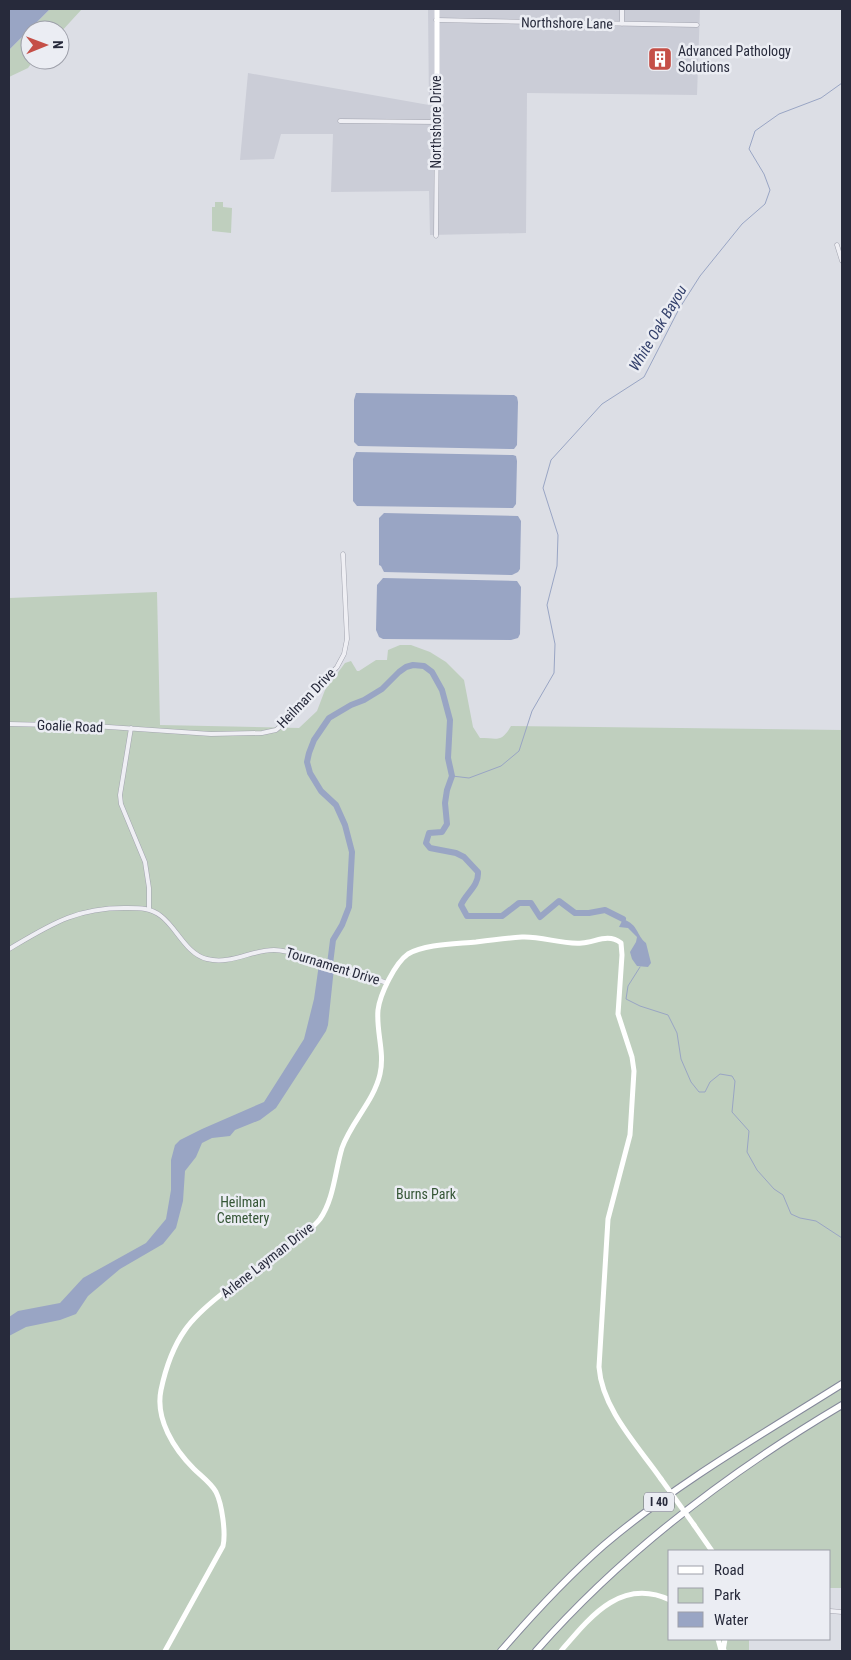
<svg xmlns="http://www.w3.org/2000/svg" width="851" height="1660" font-family="'Roboto Condensed',sans-serif">
  <style>
    .built { fill: #cbcdd7 }
    .green { fill: #bfcfbe }
    .water { fill: #99a5c4 }
    .lines { fill: none; stroke-linecap: round; stroke-linejoin: round }
    .stream { stroke: #99a5c4; stroke-width: 1 }
    .river { stroke: #99a5c4; stroke-width: 6 }
    .street-casing { stroke: #a2a4af; stroke-width: 5 }
    .highway-casing { stroke: #85899b; stroke-width: 8 }
    .street { stroke: #efeff4; stroke-width: 4 }
    .secondary { stroke: #fff; stroke-width: 5 }
    .highway { stroke: #fff; stroke-width: 6 }
    .secondary-bridge { stroke: #fff; stroke-width: 5 }
    .labels { text-anchor: middle; dominant-baseline: central; stroke-width: 5; stroke-linejoin: round; paint-order: stroke }
    .shield { fill: #ebedf3; stroke: #626472; stroke-width: 1 }
    .shield-label { font-size: 12px; font-weight: bold; fill: #272a3b }
    .street-label { font-size: 14px; fill: #272a3b; stroke: #ebedf3 }
    .poi-label { font-size: 14px; fill: #272a3b; stroke: #ebedf3; text-anchor: start }
    .park-label { font-size: 14px; fill: #355636; stroke: #ebedf3 }
    .water-label { font-size: 15px; font-style: italic; fill: #34416c; stroke: #ebedf3 }
  </style>
  <rect width="100%" height="100%" fill="#dcdee5"/>
  <path class="built" d="M428,9H700L697,95L527,93L526,233L430,235L429,191L331,192L333,134H281L274,159L240,160L248,73L429,105Z"/>
  <path class="green" d="M50,9H82L60,33V30H30V60L33,61L28,68L9,77V50Z
    M215,202H223V207L232,208L231,233L212,231V207H215Z
    M157,592L160,725L299,728L317,711L325,690L345,663L351,661L357,671H359L376,660H387L388,650L400,645H411L430,652L446,662L464,680L473,727L480,738C498,738 501,743 511,726L842,730V1588H830V1551H670V1639H749V1651H9V598Z"/>
  <path class="water" d="M9,9H50L9,50Z
    M356,393L514,395L517,397L518,402L517,445L514,449L358,446L354,442V400Z
    M356,452L513,455L516,456L517,461L516,504L513,508L357,506L353,501V459Z
    M384,513L518,516L521,521L520,569L518,572L512,575L384,572L381,566L379,565V518Z
    M383,578L517,581L521,587L520,634L518,638L511,640L383,639L379,637L376,630L377,585Z
    M623,919C639,925 636,935 646,943L651,963L648,967L637,966L632,959L630,952L636,942L637,937L628,928L619,927Z
    M319,964L334,968L328,1025L326,1031L276,1108L260,1120L235,1130L230,1136L212,1138L202,1143L196,1157L185,1171L183,1201L176,1228L163,1244L120,1269L88,1296L76,1314L60,1320L26,1327L9,1336V1317L18,1311L60,1303L83,1278L146,1243L166,1219L171,1190V1160L175,1145L180,1140L202,1129L264,1102L304,1039L314,999Z"/>
  <g class="lines">
    <path class="stream" d="M452,776L469,778L501,766L519,751L532,711L554,673L555,644L547,605L557,566L558,535L543,488L551,460L602,404L644,377L679,309L700,276L742,224L765,204L770,190L764,174L749,149L755,131L779,114L821,98L842,83
      M640,967L628,986L626,999L640,1006L668,1015L677,1033L681,1059L691,1082L699,1092H705L710,1082L720,1074L732,1076L735,1081L732,1112L749,1131L747,1152L757,1170L774,1189L783,1195L791,1214L800,1218L816,1221L842,1238"/>
    <path class="river" d="M330,964L333,940L342,925L349,907L352,852L345,825L336,805L321,791L310,773L307,762L309,753L314,740L329,718L351,705L364,700L382,689L399,672L406,667L413,665L424,666L432,672L442,690L450,720L448,758L452,776L447,790L445,803L447,824L442,832L429,833L426,843L430,848L456,853L464,857L478,872C479,886 466,893 461,905L467,916H502L519,903H531L540,917L559,901L575,913H589L605,910L623,919"/>
    <defs>
      <path id="street" d="M622,9V24
        M436,20L697,25
        M340,121L437,122L436,236
        M837,245L842,261
        M9,724L94,726L211,734L262,733L276,730L291,717L337,667L344,654L347,639L343,554
        M131,728L120,795L121,804L145,862L149,888V909
        M9,949C51,924 77,907 128,908C140,908 151,908 161,916C177,928 186,954 207,959C231,965 251,950 274,950C287,950 299,955 311,959C336,966 362,974 387,983
        M830,1611L842,1612"/>
      <path id="highway" d="M501,1651C533,1614 566,1578 604,1545C677,1483 761,1435 842,1384
        M536,1651C623,1552 729,1472 842,1405"/>
    </defs>
    <use href="#street" class="street-casing"/>
    <use href="#highway" class="highway-casing"/>
    <use href="#street" class="street"/>
    <path class="secondary" d="M437,122V9
      M694,1525L712,1551
      M718,1639L721,1650H724
      M165,1651L223,1546C226,1533 222,1504 216,1492C211,1483 201,1476 194,1469C174,1449 155,1419 161,1390C165,1371 173,1347 185,1330C203,1304 250,1273 277,1254C291,1243 309,1233 320,1219C334,1199 335,1171 342,1148C351,1122 374,1101 380,1074C385,1052 376,1032 378,1010C380,994 395,963 408,954C425,944 456,944 476,942C491,940 507,938 522,937C542,936 563,945 582,943C596,942 608,933 621,943L622,955L618,1014L632,1057L634,1071L630,1135L608,1219L599,1367C602,1409 638,1446 661,1479
      M561,1651C590,1617 621,1577 670,1600
      M723,1651L725,1639"/>
    <use href="#highway" class="highway"/>
    <path class="secondary-bridge" d="M661,1479L694,1525"/>
  </g>
  <defs>
    <symbol id="building-square" viewBox="-11 -11 22 22"><rect x="-9" y="-9" width="18" height="18" rx="4" fill="#c54f47" stroke="#ebedf3"/><path d="M-4-6H4V6H1V3H-1V6H-4ZM-2.5-4.3h1.7v1.8h-1.7ZM.8-4.3h1.7v1.8H.8ZM-2.5-1h1.7V.8h-1.7ZM.8-1h1.7V.8H.8Z" fill="#fff"/></symbol>
  </defs>
  <g fill-rule="evenodd">
    <use href="#building-square" x="646" y="45" width="28" height="28"/>
  </g>
  <g class="labels">
    <rect class="shield" x="644" y="1492.5" width="30" height="19" rx="4"/>
    <g class="shield-label">
      <text x="659" y="1502">I 40</text>
    </g>
    <g class="street-label">
      <text transform="translate(567 23) rotate(1)">Northshore Lane</text>
      <text transform="translate(436 122) rotate(-90)">Northshore Drive</text>
      <text transform="translate(306 698) rotate(-46)">Heilman Drive</text>
      <text transform="translate(70 726) rotate(2)">Goalie Road</text>
      <text transform="translate(333 966) rotate(17)">Tournament Drive</text>
      <text transform="translate(267 1260) rotate(-38)">Arlene Layman Drive</text>
    </g>
    <g class="poi-label">
      <text x="678" y="51">Advanced Pathology<tspan x="678" dy="16">Solutions</tspan></text>
    </g>
    <g class="park-label">
      <text x="426" y="1194">Burns Park</text>
      <text x="243" y="1202">Heilman<tspan x="243" dy="16">Cemetery</tspan></text>
    </g>
    <g class="water-label">
      <text transform="translate(658 328) rotate(-59)">White Oak Bayou</text>
    </g>
  </g>
  <rect width="851" height="1660" fill="none" stroke="#272a3b" stroke-width="20"/>
  <rect x="668" y="1550" width="162" height="90" fill="#ebedf3" stroke="#9d9fa9"/>
  <rect x="678" y="1566" width="25" height="8" fill="#ffffff" stroke="#9d9fa9"/>
  <text x="714" y="1575" font-size="15" fill="#272a3b">Road</text>
  <rect x="678" y="1588" width="25" height="15" fill="#bfcfbe" stroke="#9d9fa9"/>
  <text x="714" y="1600" font-size="15" fill="#272a3b">Park</text>
  <rect x="678" y="1612" width="25" height="15" fill="#99a5c4" stroke="#9d9fa9"/>
  <text x="714" y="1625" font-size="15" fill="#272a3b">Water</text>
  <g transform="translate(45 45) rotate(89)"><circle r="24" fill="#ebedf3" stroke="#9d9fa9"/>
  <path d="M0-4L9 19L0 12L-9 19Z" fill="#c54f47"/>
  <text y="-8" font-size="14" font-weight="bold" text-anchor="middle" fill="#272a3b">N</text>
  </g>
</svg>
